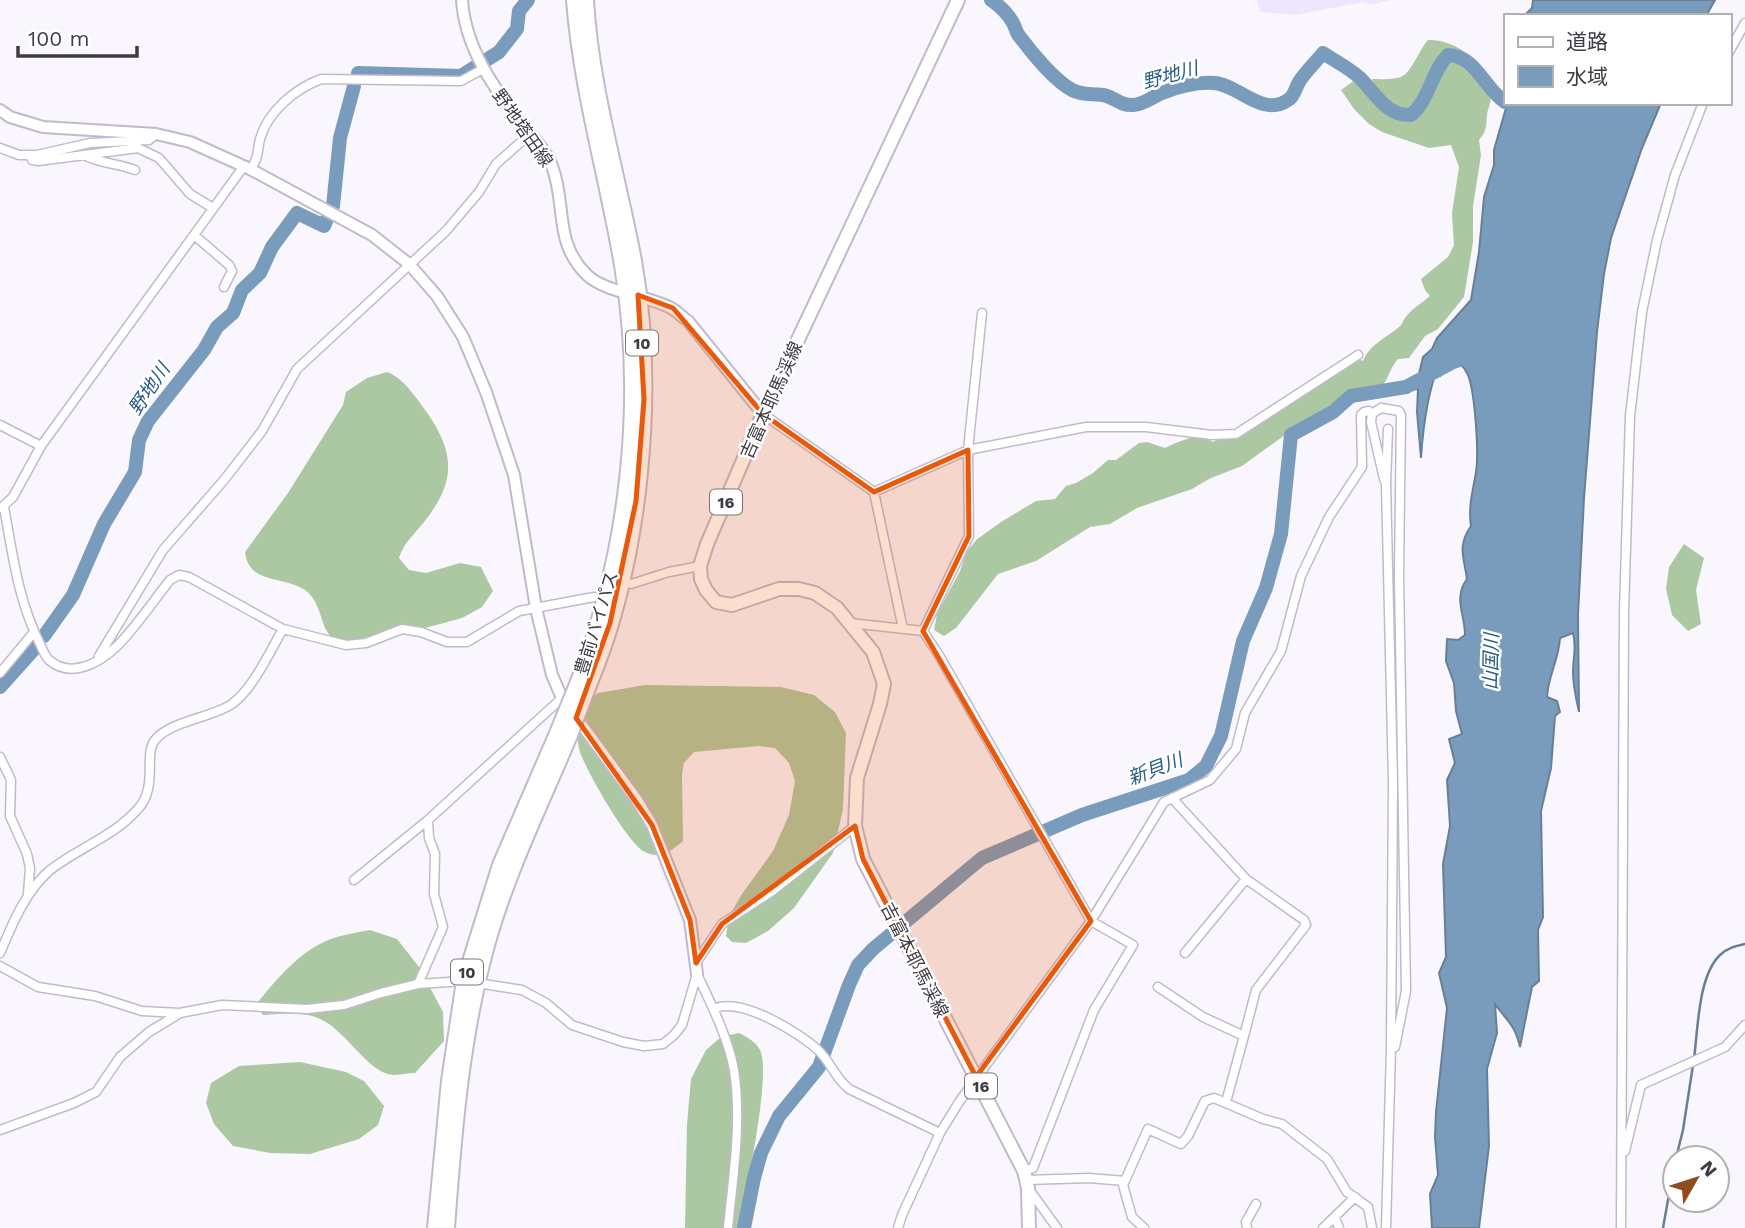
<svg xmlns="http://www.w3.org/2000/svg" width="1745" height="1228" font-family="'Work Sans','Noto Sans JP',sans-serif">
<rect width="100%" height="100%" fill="#f9f6fd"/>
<path fill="#f0e5ff" d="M1257,0H1390L1370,5L1363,2L1296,15L1260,12Z"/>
<path fill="#abc8a2" d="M1428,40C1456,39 1489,64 1491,93C1492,100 1488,108 1487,115C1486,126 1487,131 1479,140L1481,155L1473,206V242L1464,297L1438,329L1425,336L1409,358L1398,359C1384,375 1386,403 1357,390L1347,394L1333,407L1285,435L1242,466L1211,478L1192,489L1137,508L1110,524L1090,527L1036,561L998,574L956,628L944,636L934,630L937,614L960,571L966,553L976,540L1001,522L1036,501L1055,499L1066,486L1076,483L1093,473L1108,460H1116L1139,443L1147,442L1165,448C1177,442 1192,436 1206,435L1212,442L1236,432L1248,431L1305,388L1314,389L1328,375L1340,372L1358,359L1363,361C1370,344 1386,338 1399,327C1404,322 1401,324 1405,318C1411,309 1422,303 1430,296L1425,290L1421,279L1448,257L1454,245L1452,213L1459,167L1451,145L1429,148L1382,132L1369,124L1354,109L1341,90L1355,80L1374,86L1372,79C1380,79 1393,80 1401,77C1412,72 1419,50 1428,40Z
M387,372C404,378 417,399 428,414C456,455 455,483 424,522C414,535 404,542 399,558L409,570L426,573L460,563L481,567L493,591L482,607L462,618L366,644L338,646C334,640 328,634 325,628C320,615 317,598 305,590C283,575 249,585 245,552L288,493L343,405L346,392L367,378Z
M1684,544L1704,558L1696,590L1701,624L1688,631L1672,615L1666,589L1669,567Z
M645,685L781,687L814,695L835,712L846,733L843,809L833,853L794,908L768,931L746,943L732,942L726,936L729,916L742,894L773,851L789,815L795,781L789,763L775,748L759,746L694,752L684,763L682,774L683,841C673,850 660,860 645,852C628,844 587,772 580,752C576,740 578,722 577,709L598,693Z
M370,930L397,939L419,967L443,1012L444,1041L415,1073C408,1073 400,1075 393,1075C366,1072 346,1029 318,1018C301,1011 282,1014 263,1015L256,1005C276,979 304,946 337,937C347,934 359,932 370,930Z
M739,1033C747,1037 756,1042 760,1050C772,1073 745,1197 739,1228H685L687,1124L691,1079L706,1050L721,1037Z
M300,1062L346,1072L364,1081L384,1106L378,1125L359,1139L310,1154L270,1153L233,1146L214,1124L206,1103L211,1083L239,1066Z"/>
<path fill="#7a9cbc" stroke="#687f98" stroke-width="2" d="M1533,0H1715L1706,16H1524L1532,8Z
M1505,89V103H1661L1642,148L1611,238L1604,274L1597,332L1584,498L1578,615L1579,712C1576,698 1573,686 1573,672C1573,658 1577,647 1573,633L1560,638C1559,659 1548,676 1547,697L1557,701L1560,712L1555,716L1551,768L1541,811L1543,917L1538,930L1539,981L1532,987L1520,1047C1515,1024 1506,1020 1495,1004L1497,1033L1487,1069L1489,1146L1479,1228H1432L1430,1194L1438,1175L1435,1137L1436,1112L1447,1008L1439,973L1446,957L1443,864L1450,826L1447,780L1455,763L1449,739L1462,734L1456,711L1454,683L1446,661L1447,639L1458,640L1465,635C1465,614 1453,598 1467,579C1464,557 1457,546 1471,526C1468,506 1473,491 1476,472C1479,453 1475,388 1467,373C1463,365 1458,362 1451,358L1441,375L1439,364C1427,394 1423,427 1421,458L1417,412L1418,389L1398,391V386L1418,378L1423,357L1432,349L1437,338L1471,300L1479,252L1484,197L1494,165V150L1506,108L1498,100Z"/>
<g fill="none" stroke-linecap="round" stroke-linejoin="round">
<path stroke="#687f98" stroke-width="2.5" d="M1694,1059C1698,1029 1698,976 1720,955C1727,948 1736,946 1745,944
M1676,1158L1683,1130L1693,1065
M1663,1228L1675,1161"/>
<path stroke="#7a9cbc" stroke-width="14" d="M991,0C1000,6 1008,14 1013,23C1016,28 1016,33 1020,37C1032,53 1055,81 1072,90C1083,96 1092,93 1103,95C1115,97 1120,106 1133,105C1145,104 1152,97 1162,93C1177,87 1197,82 1214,83C1238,84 1262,118 1288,100C1295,96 1295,88 1299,82C1305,72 1315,63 1323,53C1335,61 1349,68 1360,78C1376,94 1386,116 1411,115C1430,99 1431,72 1448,55C1476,56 1484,88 1505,102
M358,73L461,76L499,52L517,29L519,11L528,0
M333,206L340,138L354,86
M44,636L73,595L104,524L135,472L139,440L148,421L204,350L217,327L233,313L242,290L260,273L272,247L297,213L324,226L327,219
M0,687L35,648
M744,1228L754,1178L761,1153L779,1116L819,1067L849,985L858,965L873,949L982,858L1082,815L1189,780L1206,766L1221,736L1243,641L1266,588L1281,534L1291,435L1333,412L1351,396L1406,387L1453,362L1474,355"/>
<defs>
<path id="street" d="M1729,52L1745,23
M0,148L19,155H37L90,143L149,140L156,134
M30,155L32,160L38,161L138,148L159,158L190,194L213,208
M84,155C100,164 118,163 135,170
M250,169C259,159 257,151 260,139C268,111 295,89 321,79L461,81L483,69
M194,235L229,265L232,271L224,287
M763,414L874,492L903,629
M1372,414L1371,422L1384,479
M0,425L41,446
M1388,429L1386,484L1393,781L1391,1045
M874,492L968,450L1086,427H1146L1212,435L1236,434L1358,355
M4,507C13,556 18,601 41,646C43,651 46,657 49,660C71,679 99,663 116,647C134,630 154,600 170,580L179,575L189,577L283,629L346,645L366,643L402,629L421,632L447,642H467L519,611L594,597
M1,508L13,497L41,446L244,166
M631,584L669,572L700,566
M850,623L923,631L940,657L1091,921L1133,945L1094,1010L1033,1168L1024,1171
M923,631L969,536L968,450L982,313
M99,656L163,550L224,480L262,431L297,369L446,231L479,192L496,164L530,134
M0,673L34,632
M0,757L11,780L10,816L27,854L30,868L28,894
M1172,798L1246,879L1304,920L1306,925L1256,990L1244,1036
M354,880L428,820L562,698
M0,953C12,925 25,892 49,871C76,849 113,837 137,810C159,787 143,755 155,740C170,721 211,718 232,704C253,689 270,651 283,629
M1185,953L1246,879
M696,963L722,924L771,892L855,826
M0,966L38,987L95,996L142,1011L180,1013L222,1005L307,1009L344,1005L381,993L418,984L464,981L522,990L546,1003L572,1025L623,1042L644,1046L663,1044L674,1035L682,1025L697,974
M697,974C711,1004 728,1037 734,1070C742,1122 733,1176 728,1228
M418,984L443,927L434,894L435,854L429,838L428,820
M1158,987L1203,1017L1244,1036L1226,1102
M714,1009C740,996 798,1032 818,1050C831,1062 834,1077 849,1089L940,1133
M0,1130L74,1103L96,1092L120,1057L149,1032L180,1013
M1625,1151L1641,1085L1725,1047L1745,1025
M1027,1180L1089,1178L1125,1181
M1028,1188L1057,1228
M1335,1218L1339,1228
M898,1228L902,1215L940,1133L959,1102L1091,921L1164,802L1210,780L1236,749L1245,713L1281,651L1301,576L1329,517L1362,467L1361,415L1364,412L1369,411L1372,414L1381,408L1399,411L1401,415L1399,576L1406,991L1395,1047L1391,1048L1386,1228
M1144,1228L1132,1217L1123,1185L1148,1129L1181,1144L1188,1136L1205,1101L1214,1098L1263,1119L1282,1124L1327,1159L1347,1192L1368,1207L1372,1228
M1247,1228L1246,1222L1256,1204
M1323,1228L1355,1197
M1621,1228L1624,612L1630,416L1642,312L1657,240L1675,175L1703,103"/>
<path id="secondary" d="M462,0C465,47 493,87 521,123C532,136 546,150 552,166C567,205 553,242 587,275C606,293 647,295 671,308C677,311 682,317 688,321L763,414
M0,110L10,117L43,127L156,134L190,142L250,169L372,235L409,264L437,296L463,337L486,392L514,475L536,608L552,675L562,698L637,800L652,825L690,920L697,974"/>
<path id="primary" d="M958,0L763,414L707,544L700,566L701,579L706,590L716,602L732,605L779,589H799L815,593L837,608L873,652L884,684L880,704L857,778L855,826L863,859L1024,1171L1028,1188L1029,1228"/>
<path id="highway" d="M574,0C581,90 607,177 622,265C645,404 628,551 578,682
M586,0C591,88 618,175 634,261C657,391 641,563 589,685
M435,1228L449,1081L464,981L500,865L558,731
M447,1228C454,1131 462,1032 489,938C509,869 542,802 570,735"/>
</defs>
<use href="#street" stroke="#c2bacc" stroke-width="11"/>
<use href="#secondary" stroke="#c2bacc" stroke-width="14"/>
<use href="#primary" stroke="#c2bacc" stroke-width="16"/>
<use href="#highway" stroke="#c2bacc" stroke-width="18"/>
<use href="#street" stroke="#fff" stroke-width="8"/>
<use href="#secondary" stroke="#fff" stroke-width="10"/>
<use href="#primary" stroke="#fff" stroke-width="12"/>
<use href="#highway" stroke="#fff" stroke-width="14"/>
<defs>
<path id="highway-bridge" d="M558,731L578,682
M570,735L589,685"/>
</defs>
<use href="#highway-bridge" stroke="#c2bacc" stroke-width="18" stroke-linecap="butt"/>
<use href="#highway-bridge" stroke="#fff" stroke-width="14"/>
</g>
<path fill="#e8590c" fill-opacity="0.2" stroke="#e8590c" stroke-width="5" stroke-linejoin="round" d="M638,295L673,308L763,414L874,492L968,450L969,536L923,631L1091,921L976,1077L863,859L855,826L722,924L696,963L690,920L652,825L576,718L610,623L636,501L644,399Z"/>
<g text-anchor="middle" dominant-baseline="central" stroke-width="5" stroke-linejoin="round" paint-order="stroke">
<g fill="#fff" stroke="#79767b" stroke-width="2">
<rect x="626" y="330.5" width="32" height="25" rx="5"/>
<rect x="710" y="489.5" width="32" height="25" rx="5"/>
<rect x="451" y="959.5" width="32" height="25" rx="5"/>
<rect x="965" y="1073.5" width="32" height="25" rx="5"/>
</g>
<g font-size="16" font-weight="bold" fill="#3f3b43">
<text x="642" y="343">10</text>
<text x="726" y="502">16</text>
<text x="467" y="972">10</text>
<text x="981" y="1086">16</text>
</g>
<g font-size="18" fill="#3f3b43" stroke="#fff">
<text transform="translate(523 128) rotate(55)">野地塔田線</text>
<text transform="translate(771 400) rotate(-66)">吉富本耶馬渓線</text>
<text transform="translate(596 623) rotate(-73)">豊前バイパス</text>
<text transform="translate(915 960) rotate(63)">吉富本耶馬渓線</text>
</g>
<g font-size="19" font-style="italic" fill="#275b87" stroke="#fff">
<text transform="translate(1170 75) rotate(-15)">野地川</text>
<text transform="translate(149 389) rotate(-56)">野地川</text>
<text transform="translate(1491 662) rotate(-89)">山国川</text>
<text transform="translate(1155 769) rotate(-21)">新貝川</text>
</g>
</g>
<rect x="1504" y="14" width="228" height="91" fill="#ffffff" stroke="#b2b1b4" stroke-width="2"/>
<rect x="1518" y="37" width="35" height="10" fill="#ffffff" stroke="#b2b1b4" stroke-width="2"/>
<text x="1566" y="49" font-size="21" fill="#3f3b43">道路</text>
<rect x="1518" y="66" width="35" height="21" fill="#7a9cbc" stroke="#b2b1b4" stroke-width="2"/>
<text x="1566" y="84" font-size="21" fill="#3f3b43">水域</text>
<g transform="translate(1696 1179) rotate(51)"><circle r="33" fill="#ffffff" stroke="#b2b1b4" stroke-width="2"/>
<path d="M0-5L12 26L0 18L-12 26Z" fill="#8f4c1c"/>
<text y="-10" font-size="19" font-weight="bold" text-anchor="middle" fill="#3f3b43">N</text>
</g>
<path d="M18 46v10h119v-10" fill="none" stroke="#3f3b43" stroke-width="3.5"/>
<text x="28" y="46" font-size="21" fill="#3f3b43" stroke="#ffffff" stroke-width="5" paint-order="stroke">100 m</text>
</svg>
